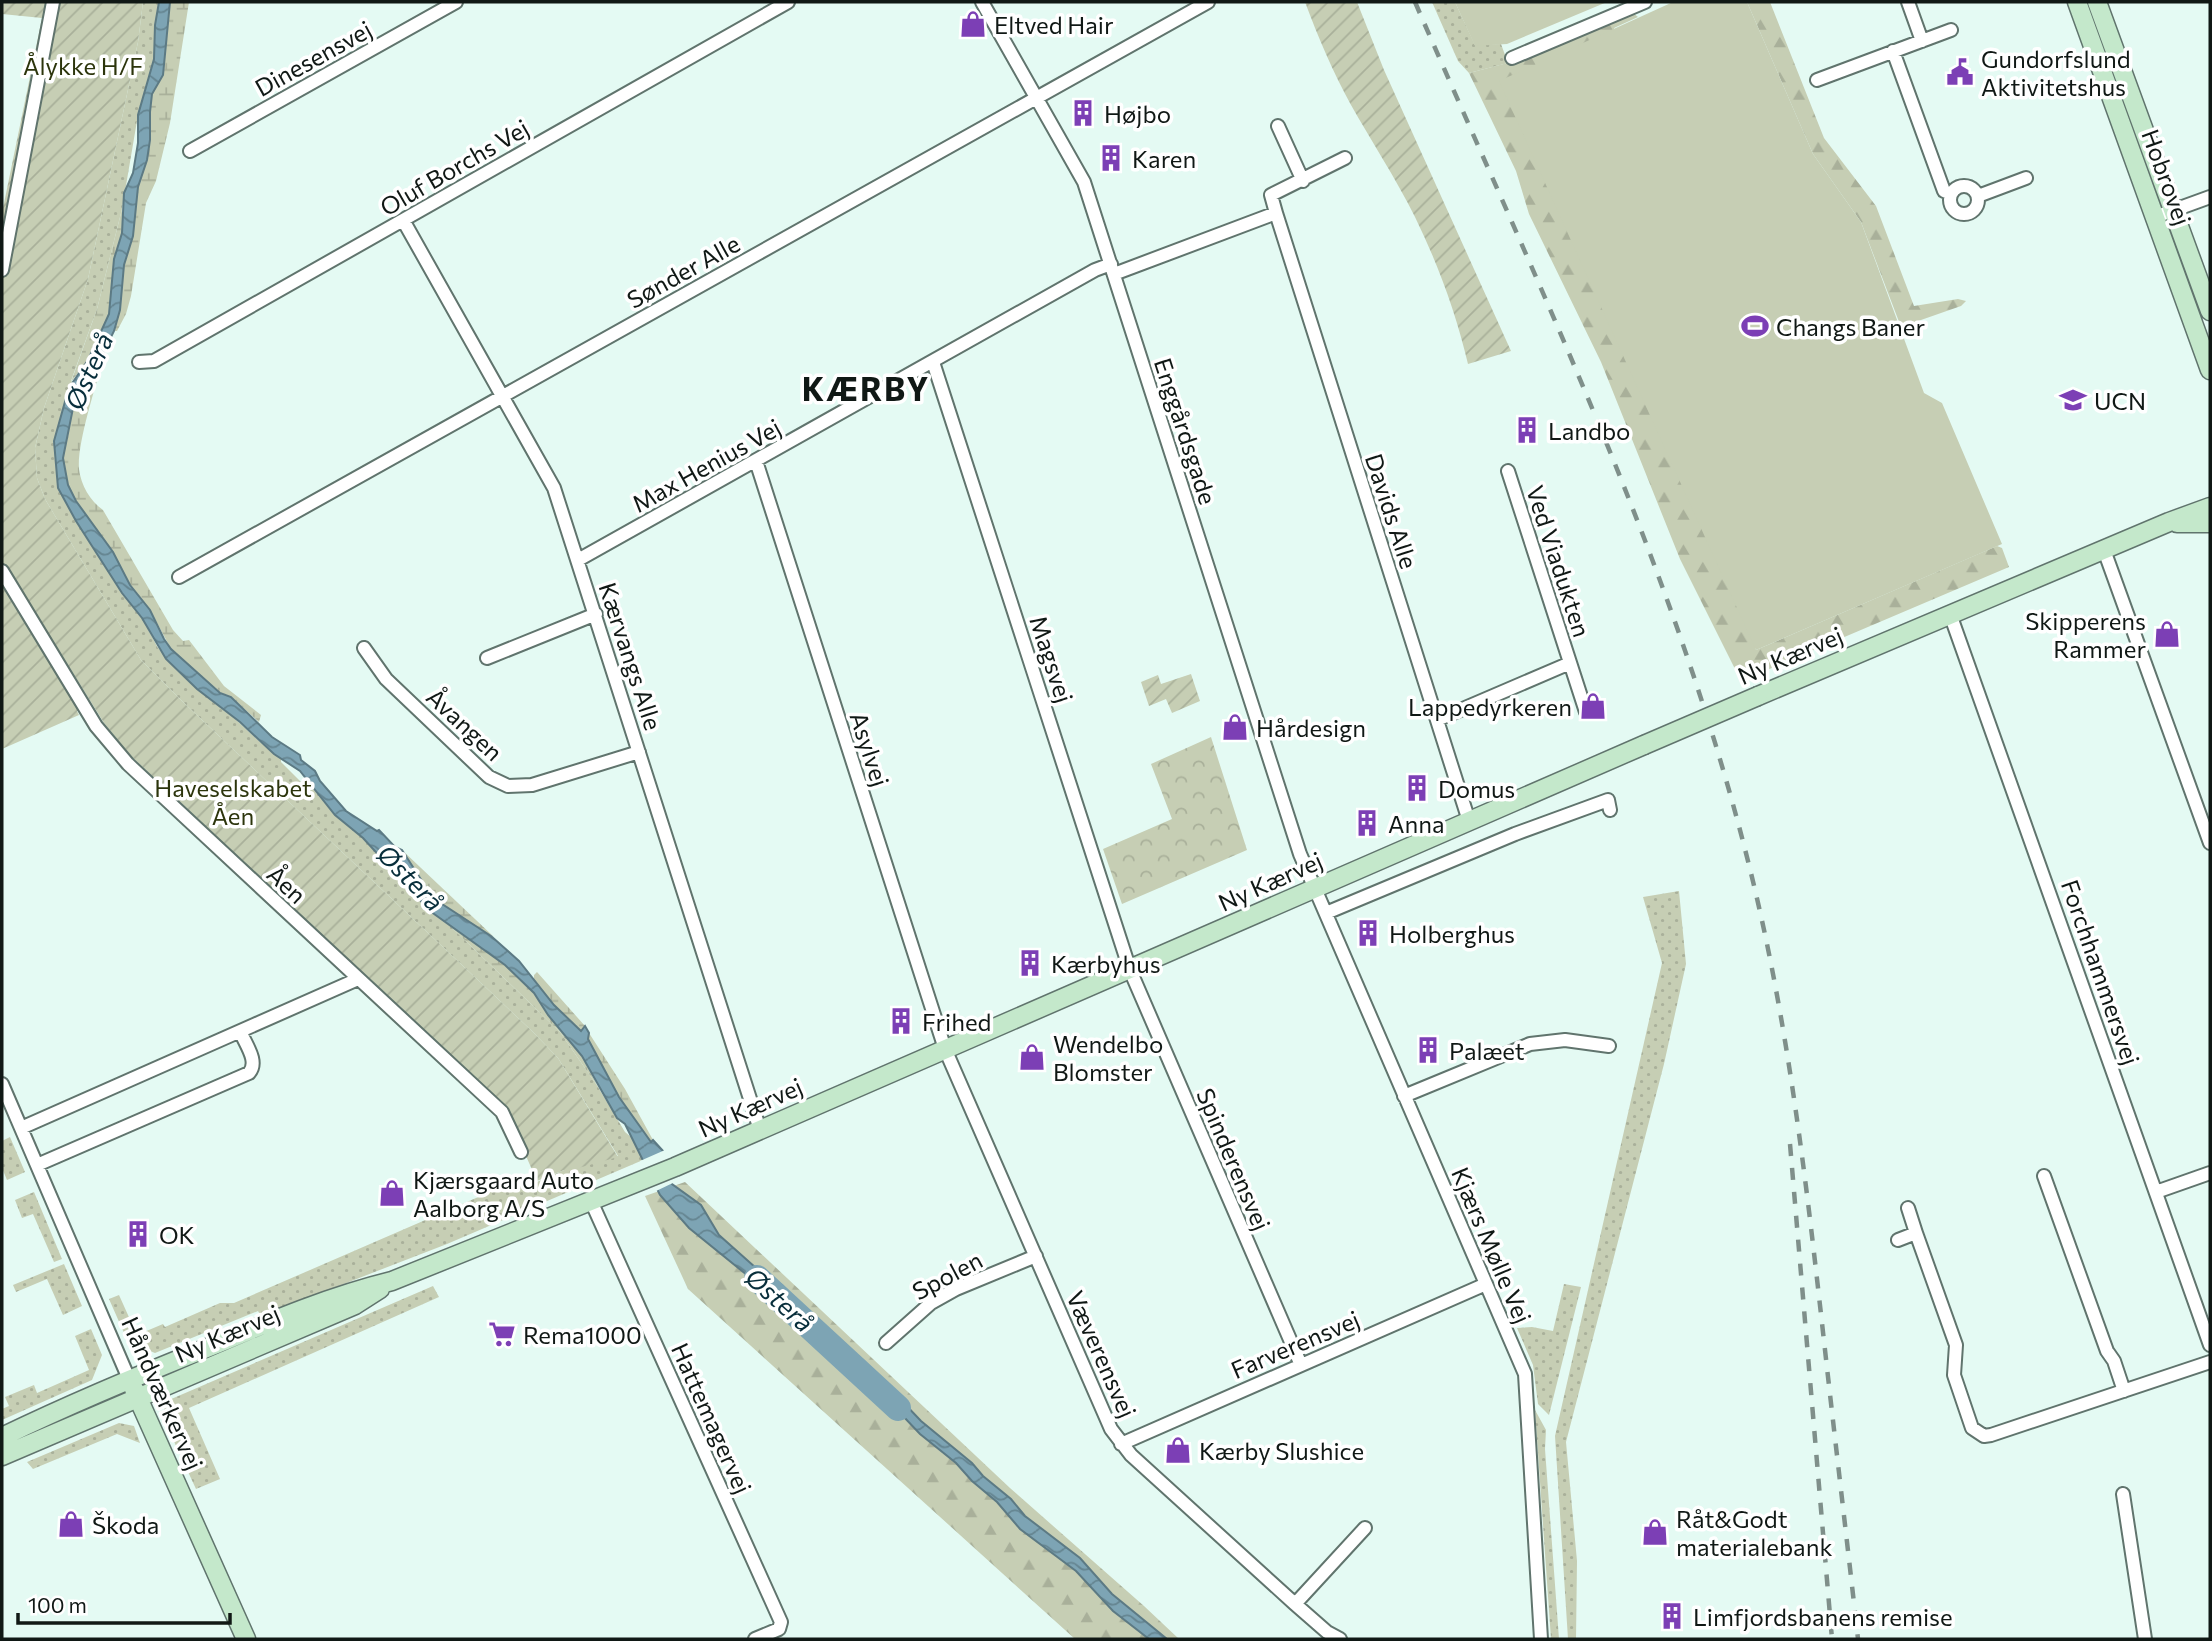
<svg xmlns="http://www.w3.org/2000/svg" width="2212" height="1641" font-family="Commissioner,sans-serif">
<defs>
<pattern id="grass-dots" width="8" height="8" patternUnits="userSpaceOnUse" patternTransform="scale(1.75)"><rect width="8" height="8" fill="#c6ceb4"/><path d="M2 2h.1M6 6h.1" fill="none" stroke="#a9b09a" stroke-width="1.8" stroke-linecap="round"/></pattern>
<pattern id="forest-firs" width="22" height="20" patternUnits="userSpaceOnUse" patternTransform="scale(1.75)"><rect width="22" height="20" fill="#c6ceb4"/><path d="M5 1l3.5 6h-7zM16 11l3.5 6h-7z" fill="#a9b09a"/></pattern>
<pattern id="wetland-marsh" width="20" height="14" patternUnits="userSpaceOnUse" patternTransform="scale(1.75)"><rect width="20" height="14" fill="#c6ceb4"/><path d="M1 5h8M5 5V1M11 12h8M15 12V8" fill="none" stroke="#a9b09a"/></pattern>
<pattern id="park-crowns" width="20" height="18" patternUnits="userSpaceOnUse" patternTransform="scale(1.75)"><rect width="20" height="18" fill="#c6ceb4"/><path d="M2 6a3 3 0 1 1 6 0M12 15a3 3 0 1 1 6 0" fill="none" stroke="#a9b09a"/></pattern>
<pattern id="garden-furrows" width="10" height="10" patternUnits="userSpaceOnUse" patternTransform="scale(1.75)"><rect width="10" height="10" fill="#c6ceb4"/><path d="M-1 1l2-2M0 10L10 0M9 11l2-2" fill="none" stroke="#a9b09a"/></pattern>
<pattern id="water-waves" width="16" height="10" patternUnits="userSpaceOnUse" patternTransform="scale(1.75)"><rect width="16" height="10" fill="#7da4b4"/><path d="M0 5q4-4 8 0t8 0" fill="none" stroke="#658591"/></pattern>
</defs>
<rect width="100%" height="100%" fill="#e4faf3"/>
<path fill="url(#grass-dots)" d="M143,2H159L155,25L154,59L138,115L122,209L97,309L71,381L73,382L66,398L54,441L109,573L142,618L158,648L260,742L281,758V762L302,783L306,777L335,815L363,838L430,911L447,923L560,1032L598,1087L625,1132L631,1137L643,1160L447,1244L261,1316L258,1311L155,1353L128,1342L109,1299L119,1295L137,1335L163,1324L165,1327L220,1303H234L506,1185L526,1177L530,1185L564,1170L618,1156L558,1058L533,1032L183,702L141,660L45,499L37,478L35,448L44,408L88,279L138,42Z
M1432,2H1455L1475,45L1501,44L1508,63L1469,73L1458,61Z
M1679,891L1686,964L1664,1064L1566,1442L1577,1561L1576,1639H1568L1555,1436L1662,963L1643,897Z
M10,1137L25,1172L7,1180L2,1168V1141Z
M34,1192L62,1259L54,1262L33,1214L22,1218L15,1200Z
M64,1264L82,1306L63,1315L47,1279L16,1292L13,1285Z
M1564,1284L1581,1287L1549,1415L1538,1404L1533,1365L1517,1328L1532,1327L1553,1331Z
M433,1286L439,1297L189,1408L220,1479L196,1489L164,1420V1409L169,1400Z
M91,1329L102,1355L92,1380L2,1420V1409L9,1406L5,1397L34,1385L37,1393L89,1370L75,1336Z
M1535,1410L1546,1430L1545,1449L1559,1639H1551Z
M119,1423L134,1426L140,1443L117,1434L33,1469L27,1462Z"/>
<path fill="url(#forest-firs)" d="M1747,2H1770L1824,138L1876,206L1914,306L1958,299L1966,301L1961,306L1901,327L1861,222L1813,154Z
M1633,13L1638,17L1614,28L1756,650L1997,546L2002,548L2009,567L1741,681L1680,559L1601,362L1529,214L1516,171L1469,73L1515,61Z
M685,1182L1010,1488L1144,1606L1179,1639H1075L688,1289L645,1196Z"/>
<path fill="url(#wetland-marsh)" d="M170,2H189L170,123L156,181L146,203L131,296L126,314L117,331H114L120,310L124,265L133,236L138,187L147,160L150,140V112L152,94L163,75Z
M122,209V233L114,259L109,314L88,360L71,382L97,309Z
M99,361L102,362C95,390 77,443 79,469C81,485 90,501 103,510L173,630L183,641L189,640L224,686L261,715L259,722L231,697L221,693L195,672L171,649L150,610L130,585L112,552L86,518L68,485L63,457L74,403Z
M402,850L494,937L450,911L433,898Z
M447,923L505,965L534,993L548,1015L582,1056L598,1087L560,1032Z
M537,972L585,1026L581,1031L554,1005L534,980V975Z
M589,1033L625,1089L653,1140L651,1142L619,1097L587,1039Z"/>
<path fill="url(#park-crowns)" d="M1211,737L1247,850L1122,904L1103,849L1172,819L1151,764Z"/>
<path fill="url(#garden-furrows)" d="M2,2H143L138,42L88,279L44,408L35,448L37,478L45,499L141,660L183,702L533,1032L558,1058L618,1157L571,1170H564L537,1181L515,1131L271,888L131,756L104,723L45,628L35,635L80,709L77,711L79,715L2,749V213L42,18L2,14Z
M1305,2H1357L1384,70L1511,351L1468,364C1456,313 1438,264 1415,217C1396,179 1372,142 1351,105C1333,72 1318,37 1305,2Z
M1191,674L1200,701L1172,713L1166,699L1149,706L1141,682L1158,675L1161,684Z"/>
<path fill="#c6ceb4" d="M1455,2H1607L1507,44L1475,46Z
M1673,2H1747L1813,154L1861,222L1924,393L1942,403L2002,544L1756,650L1499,81Z"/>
<path fill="url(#water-waves)" stroke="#5c7a84" stroke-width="2" d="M159,2H170L163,75L152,94L150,112V140L147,160L138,187L133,236L124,265L120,310L114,331L97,366L74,403L63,458L68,485L76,501L113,552L130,585L150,610L164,639L171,649L220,693L231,697L272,737L300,755L301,760L315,771L320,781L346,811L377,831L379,830L395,847L402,850L433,898L491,936L519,961L554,1005L581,1031L585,1026L589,1033L588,1039L619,1097L651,1142L653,1140L663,1151V1161L672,1184L701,1205L719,1235L756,1268L782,1285L820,1326L863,1360L921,1421L972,1463L983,1476L1011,1499L1025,1516L1080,1558L1112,1594L1167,1639H1149L1113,1611L1076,1571L1020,1529L997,1502L972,1481L956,1463L920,1434L867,1378L841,1354L817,1337L784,1302L779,1301L689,1228L660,1195L625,1124L617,1118L582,1056L548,1015L534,993L505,965L430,911L363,838L335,815L300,771L274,754L240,722L197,689L166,659L142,618L122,593L76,521L58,488L54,441L66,398L73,382L88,360L109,314L114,259L122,233L124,193L133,173L138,143V115L154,59L155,25Z"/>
<path fill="#e4faf3" d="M665,1150L666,1161L675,1182L654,1192L640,1161Z"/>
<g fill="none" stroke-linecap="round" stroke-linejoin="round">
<path stroke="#7da4b4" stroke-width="26" d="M757,1278L898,1408"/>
<defs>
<path id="street" d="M982,2L1084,182L1300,854L1525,1374L1541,1639
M1908,2L1922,41
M1893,51L1944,191L1951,194
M1512,58L1645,2
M1817,80L1951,30
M1278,126L1303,181
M190,151L456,2
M1950 200a14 14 0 1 1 28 0a14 14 0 1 1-28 0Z
M1978,196L2026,178
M1276,213L1271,195L1345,158
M2155,217L2210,197
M403,220L554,488L760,1130
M2,270L53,2
M1114,274L1276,213L1469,821
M139,362L154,361L788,2
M933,362L1130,970L1301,1365
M756,461L945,1049L1111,1429L1131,1455L1295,1604L1327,1632L1340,1639
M1508,471L1586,712
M2104,550L2210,843
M578,560L1095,270L1111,264
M2,571L96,726L128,764L502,1112L521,1152
M179,577L1208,2
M1950,614L2210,1345
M364,648L386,679L489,777L508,786L532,785L639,752
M487,658L596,614
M1437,720L1570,663
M1326,913L1515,834L1608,800L1610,810
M2,1084L129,1379
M1404,1096L1530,1044L1565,1040L1609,1046
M21,1128L358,979
M37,1165L249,1073C259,1062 246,1045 241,1033
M2044,1176L2107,1351L2114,1361L2124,1391
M2156,1192L2210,1173
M591,1201L781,1622L779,1629L755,1639
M1916,1233L1956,1345L1954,1375L1972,1428L1984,1436L1991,1435L2210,1362
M1898,1240L1916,1233L1908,1208
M886,1343L931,1303L956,1289L1036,1256
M1121,1444L1486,1284
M2123,1494L2145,1639
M1295,1604L1365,1528"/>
<path id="secondary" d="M2077,2L2210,370
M2097,2L2210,311
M2177,523H2210
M1758,696L2169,522L2210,507
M134,1389L246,1639
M2,1437C72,1403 144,1373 217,1344C274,1320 331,1296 392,1281L675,1167L1644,745
M2,1456L355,1305L380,1289"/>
</defs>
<use href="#street" stroke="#60746d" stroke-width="16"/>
<use href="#secondary" stroke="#60746d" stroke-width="21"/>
<use href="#street" stroke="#fff" stroke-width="12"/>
<use href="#secondary" stroke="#c4e8cb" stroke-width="18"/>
<path stroke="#7f8f8a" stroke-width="4.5" stroke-dasharray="12 12" stroke-linecap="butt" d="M1415,2C1544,300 1690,597 1761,916C1792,1056 1808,1198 1824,1341C1835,1440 1847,1540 1858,1639
M1790,1144L1832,1639"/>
<defs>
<path id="secondary-bridge" d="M1644,745L1758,696"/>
</defs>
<use href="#secondary-bridge" stroke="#60746d" stroke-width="21" stroke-linecap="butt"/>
<use href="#secondary-bridge" stroke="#c4e8cb" stroke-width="18"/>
</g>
<defs>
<symbol id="shop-bare" viewBox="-9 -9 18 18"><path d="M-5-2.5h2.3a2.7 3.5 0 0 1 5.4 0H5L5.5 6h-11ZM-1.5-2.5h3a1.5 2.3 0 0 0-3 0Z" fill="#7c3fb5" stroke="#fff" stroke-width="2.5" paint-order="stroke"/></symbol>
<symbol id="civic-bare" viewBox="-9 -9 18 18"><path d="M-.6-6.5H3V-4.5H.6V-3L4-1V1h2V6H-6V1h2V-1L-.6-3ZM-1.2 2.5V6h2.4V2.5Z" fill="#7c3fb5" stroke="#fff" stroke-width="2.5" paint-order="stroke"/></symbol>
<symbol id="building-bare" viewBox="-9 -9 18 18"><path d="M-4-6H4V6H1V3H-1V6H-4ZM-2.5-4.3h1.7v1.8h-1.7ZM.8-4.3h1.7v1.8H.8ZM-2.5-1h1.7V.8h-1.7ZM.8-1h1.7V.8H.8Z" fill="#7c3fb5" stroke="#fff" stroke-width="2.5" paint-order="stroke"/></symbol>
<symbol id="stadium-bare" viewBox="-9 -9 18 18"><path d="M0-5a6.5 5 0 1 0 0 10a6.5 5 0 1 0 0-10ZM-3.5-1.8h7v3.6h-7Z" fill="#7c3fb5" stroke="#fff" stroke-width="2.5" paint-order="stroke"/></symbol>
<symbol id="university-bare" viewBox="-9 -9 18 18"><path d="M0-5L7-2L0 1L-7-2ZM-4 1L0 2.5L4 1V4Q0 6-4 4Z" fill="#7c3fb5" stroke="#fff" stroke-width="2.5" paint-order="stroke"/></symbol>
<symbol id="supermarket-bare" viewBox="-9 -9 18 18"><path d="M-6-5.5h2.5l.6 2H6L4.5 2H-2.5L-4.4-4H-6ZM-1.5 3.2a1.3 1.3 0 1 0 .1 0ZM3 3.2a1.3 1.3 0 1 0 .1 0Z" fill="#7c3fb5" stroke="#fff" stroke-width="2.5" paint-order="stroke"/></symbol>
</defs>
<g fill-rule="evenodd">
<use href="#shop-bare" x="954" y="5" width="38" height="38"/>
<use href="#civic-bare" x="1941" y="53" width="38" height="38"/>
<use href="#building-bare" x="1064" y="94" width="38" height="38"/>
<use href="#building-bare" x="1092" y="139" width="38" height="38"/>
<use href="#stadium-bare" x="1736" y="307" width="38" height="38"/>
<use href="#university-bare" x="2054" y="381" width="38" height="38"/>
<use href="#building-bare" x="1508" y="411" width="38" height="38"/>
<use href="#shop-bare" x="2148" y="615" width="38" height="38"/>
<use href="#shop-bare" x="1574" y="687" width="38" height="38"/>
<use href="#shop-bare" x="1216" y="708" width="38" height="38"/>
<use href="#building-bare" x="1398" y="769" width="38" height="38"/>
<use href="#building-bare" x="1348" y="804" width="38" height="38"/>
<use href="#building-bare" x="1349" y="914" width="38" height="38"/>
<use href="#building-bare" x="1011" y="944" width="38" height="38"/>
<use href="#building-bare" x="882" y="1002" width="38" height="38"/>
<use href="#building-bare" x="1409" y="1031" width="38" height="38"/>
<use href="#shop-bare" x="1013" y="1038" width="38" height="38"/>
<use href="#shop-bare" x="373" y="1174" width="38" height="38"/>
<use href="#building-bare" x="119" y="1215" width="38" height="38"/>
<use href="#supermarket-bare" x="483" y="1315" width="38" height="38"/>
<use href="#shop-bare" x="1159" y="1431" width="38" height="38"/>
<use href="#shop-bare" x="52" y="1505" width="38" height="38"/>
<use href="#shop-bare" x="1636" y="1513" width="38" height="38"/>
<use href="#building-bare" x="1653" y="1597" width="38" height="38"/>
</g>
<g text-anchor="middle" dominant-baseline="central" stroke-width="7" stroke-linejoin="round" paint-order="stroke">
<g font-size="24" fill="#101815" stroke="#fff" text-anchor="start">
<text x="994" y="24">Eltved Hair</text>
<text x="1981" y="58">Gundorfslund<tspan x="1981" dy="28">Aktivitetshus</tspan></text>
<text x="1104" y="113">Højbo</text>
<text x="1132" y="158">Karen</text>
<text x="1776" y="326">Changs Baner</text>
<text x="2094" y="400">UCN</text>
<text x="1548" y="430">Landbo</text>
<text x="2146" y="620" text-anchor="end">Skipperens<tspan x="2146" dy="28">Rammer</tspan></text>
<text x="1572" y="706" text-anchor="end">Lappedyrkeren</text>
<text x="1256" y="727">Hårdesign</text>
<text x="1438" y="788">Domus</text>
<text x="1388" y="823">Anna</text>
<text x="1389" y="933">Holberghus</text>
<text x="1051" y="963">Kærbyhus</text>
<text x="922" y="1021">Frihed</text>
<text x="1053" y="1043">Wendelbo<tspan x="1053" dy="28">Blomster</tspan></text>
<text x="1449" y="1050">Palæet</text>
<text x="413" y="1179">Kjærsgaard Auto<tspan x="413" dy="28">Aalborg A/S</tspan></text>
<text x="159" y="1234">OK</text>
<text x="523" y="1334">Rema1000</text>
<text x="1199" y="1450">Kærby Slushice</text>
<text x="1676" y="1518">Råt&amp;Godt<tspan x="1676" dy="28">materialebank</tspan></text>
<text x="92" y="1524">Škoda</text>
<text x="1693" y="1616">Limfjordsbanens remise</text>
</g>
<g font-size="24" fill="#101815" stroke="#fff">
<text transform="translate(313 58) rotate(-29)">Dinesensvej</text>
<text transform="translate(454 167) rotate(-30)">Oluf Borchs Vej</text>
<text transform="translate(2167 177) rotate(70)">Hobrovej</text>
<text transform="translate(683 271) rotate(-29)">Sønder Alle</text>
<text transform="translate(1186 431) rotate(72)">Enggårdsgade</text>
<text transform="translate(706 465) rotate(-29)">Max Henius Vej</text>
<text transform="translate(1392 511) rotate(72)">Davids Alle</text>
<text transform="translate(1559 561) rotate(72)">Ved Viadukten</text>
<text transform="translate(1790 655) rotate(-23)">Ny Kærvej</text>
<text transform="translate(631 656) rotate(72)">Kærvangs Alle</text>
<text transform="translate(1052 659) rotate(72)">Magsvej</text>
<text transform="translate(465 724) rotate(43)">Åvangen</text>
<text transform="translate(870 749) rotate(72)">Asylvej</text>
<text transform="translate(1270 881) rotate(-24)">Ny Kærvej</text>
<text transform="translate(287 884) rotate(43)">Åen</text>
<text transform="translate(2101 972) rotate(71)">Forchhammersvej</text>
<text transform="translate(750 1107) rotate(-24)">Ny Kærvej</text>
<text transform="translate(1234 1159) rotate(67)">Spinderensvej</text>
<text transform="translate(1492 1245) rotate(67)">Kjærs Mølle Vej</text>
<text transform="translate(947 1275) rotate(-28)">Spolen</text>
<text transform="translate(227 1333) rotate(-23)">Ny Kærvej</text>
<text transform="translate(1295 1344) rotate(-23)">Farverensvej</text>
<text transform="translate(1102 1354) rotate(66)">Væverensvej</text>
<text transform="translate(163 1393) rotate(66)">Håndværkervej</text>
<text transform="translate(712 1418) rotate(66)">Hattemagervej</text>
</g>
<g font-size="24" fill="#2c350c" stroke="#fff">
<text x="83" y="65">Ålykke H/F</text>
<text x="233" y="787">Haveselskabet<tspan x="233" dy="28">Åen</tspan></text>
</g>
<g font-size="26" font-style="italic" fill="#082e3b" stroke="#fff">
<text transform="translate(88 371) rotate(-66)">Østerå</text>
<text transform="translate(411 877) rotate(45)">Østerå</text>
<text transform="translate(780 1299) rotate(42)">Østerå</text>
</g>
<g font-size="32" font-weight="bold" letter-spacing="2" fill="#101815" stroke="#fff">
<text x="866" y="388">KÆRBY</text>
</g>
</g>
<rect width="2212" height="1641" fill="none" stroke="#101815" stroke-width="7"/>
<path d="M18 1613v10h212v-10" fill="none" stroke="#101815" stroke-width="3.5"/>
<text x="28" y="1613" font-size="21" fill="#101815" stroke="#ffffff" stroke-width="5" paint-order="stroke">100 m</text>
</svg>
